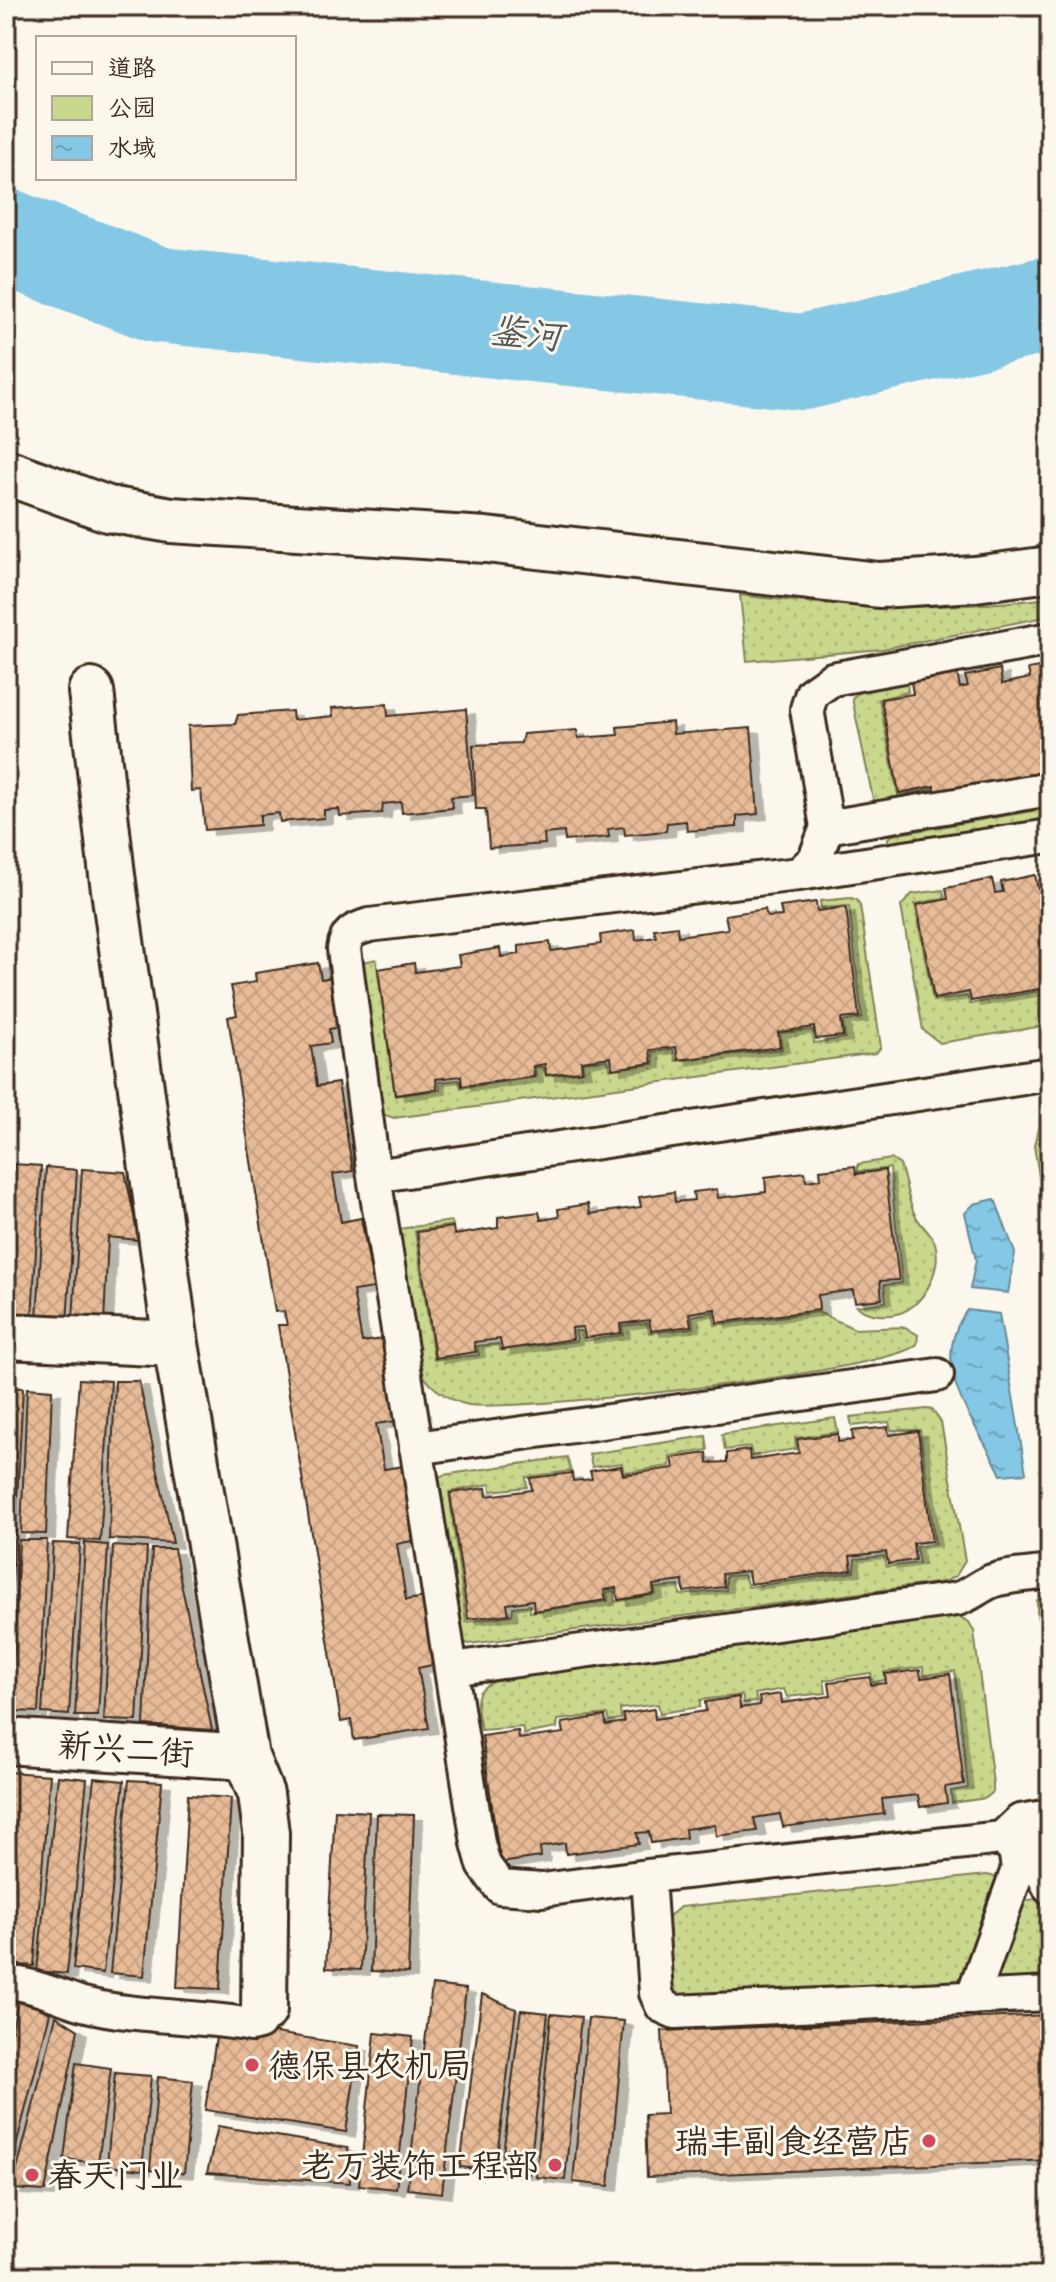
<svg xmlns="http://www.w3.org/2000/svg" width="1056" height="2282" font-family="Itim,'LXGW WenKai TC',sans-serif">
<defs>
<pattern id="green-dots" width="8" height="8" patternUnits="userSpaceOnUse" patternTransform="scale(2)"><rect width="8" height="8" fill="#c9d88d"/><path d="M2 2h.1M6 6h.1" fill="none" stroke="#aeba79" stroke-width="1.8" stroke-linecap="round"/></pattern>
<pattern id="water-ripples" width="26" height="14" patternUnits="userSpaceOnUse" patternTransform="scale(2)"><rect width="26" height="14" fill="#84c8e5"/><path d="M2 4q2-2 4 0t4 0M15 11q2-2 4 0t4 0" fill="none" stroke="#6da3b9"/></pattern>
<pattern id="building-cross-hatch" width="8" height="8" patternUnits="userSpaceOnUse" patternTransform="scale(2)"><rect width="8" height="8" fill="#e7bb97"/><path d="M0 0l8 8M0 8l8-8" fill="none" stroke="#c7a182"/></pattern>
<filter id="shadow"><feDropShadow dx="9" dy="5" stdDeviation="0" flood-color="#0004"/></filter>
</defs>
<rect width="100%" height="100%" fill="#fbf7ec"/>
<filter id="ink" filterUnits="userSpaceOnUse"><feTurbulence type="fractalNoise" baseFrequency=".0125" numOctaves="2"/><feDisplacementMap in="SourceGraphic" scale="16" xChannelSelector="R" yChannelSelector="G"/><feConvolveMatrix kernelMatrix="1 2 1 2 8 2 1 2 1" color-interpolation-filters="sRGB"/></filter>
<g filter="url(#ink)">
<path fill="url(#green-dots)" stroke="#828156" stroke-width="2" d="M740,595C845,609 945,611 1050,598V616L882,649L747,661Z
M907,683L908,692L879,699L898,795L932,789L934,795L877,803L873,799L852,698L861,691Z
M1050,808V829L888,850V838L893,835Z
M943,890L945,898L915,904L933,1001L967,996L970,1004L1050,989V1025L940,1043L923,1030L901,906L912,894Z
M851,898L857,900L860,905L881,1047L876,1053L394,1118L382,1114L377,1106L360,963L376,959L395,1096L440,1090L439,1082L459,1080L461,1088L536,1077L535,1067H543L546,1076L584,1071L582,1062L608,1060L610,1069L654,1064L653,1052L673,1049L676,1061L782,1049L780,1033L813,1030L814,1043L845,1038L843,1022L862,1018L849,906L821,908L820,901Z
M1050,1122V1241L1034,1146L1038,1128Z
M891,1159L900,1165C906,1181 907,1198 914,1213C919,1224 931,1233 935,1243C943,1269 923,1308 897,1314C884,1317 866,1315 856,1306L886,1302L884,1285L902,1283L890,1168L858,1172V1164Z
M451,1221L453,1225L415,1231L434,1360L479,1355L477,1346L498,1344L500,1350L577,1341L575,1331H581L584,1341L623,1335L622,1326L647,1323L649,1333L693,1328L692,1316L713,1312L715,1325L818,1312L855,1329L905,1327L918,1335L917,1344C892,1372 520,1411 469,1405C458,1403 445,1396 436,1389C402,1364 402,1281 396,1240L400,1229Z
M927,1409L933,1410L941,1422L965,1561L956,1576L944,1582L469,1644L461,1641L436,1479L443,1475L567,1457L571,1471L526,1477L527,1487L491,1491L490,1484L449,1492L466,1622L512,1615L513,1607L530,1605V1612L608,1601L607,1592L614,1591L615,1602L656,1594L654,1588L679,1586L680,1595L726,1590V1576L744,1575L748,1587L854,1572L855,1559L884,1556L886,1567L919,1563L916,1547L935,1544L920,1430H891L889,1422L852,1426L850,1417Z
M835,1418L838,1432L795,1438L796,1449L752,1456L750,1447L725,1450L722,1434Z
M706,1436L708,1450L670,1456V1466L624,1473L622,1463L592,1467L589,1454Z
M1050,1591V1696L1037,1612V1600Z
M958,1616L969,1622L974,1631L993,1784V1792L986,1798L952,1803L951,1791L968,1788L955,1671L924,1675L923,1667L884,1672L886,1680L873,1682L871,1673L824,1680L826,1693L787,1697L784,1689L755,1694L757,1702L744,1703L742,1695L700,1700V1707L660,1713L658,1704L620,1709L621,1719L609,1721L607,1714L558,1720L557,1728L524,1734L522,1727L481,1730C475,1697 471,1687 508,1677Z
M987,1875L996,1877L999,1885L962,1983L685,2001L675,1996L671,1988L667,1918L680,1907Z
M1035,1899C1056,1915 1050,1954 1050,1980L993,1982L1018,1902Z"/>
<path fill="url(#water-ripples)" stroke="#678995" stroke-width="2" d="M995,1199L1015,1253L1008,1293L970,1289L976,1260L965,1213L974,1204Z
M967,1310L999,1314L1026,1473L1001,1475C977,1421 925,1369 967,1310Z"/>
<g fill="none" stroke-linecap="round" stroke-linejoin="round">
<path stroke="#84c8e5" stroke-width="96" d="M6,237L159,295L803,362L1050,304"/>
</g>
<path fill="url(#building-cross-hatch)" stroke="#3b2a1e" stroke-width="2" filter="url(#shadow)" d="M1050,665V775L936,795L934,786L899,793L881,699L913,694L911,682L957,673L960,688L968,686L965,676L1000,669L1002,684L1030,678L1028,669Z
M387,704L388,716L466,709L473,795L451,797L452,808L402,813L401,802L383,804L382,813L340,816L339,809L324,810V818L280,822L279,813L260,815V825L205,830L201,790L191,791L188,726L235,724L238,715L292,711L293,720L333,716L332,708Z
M672,722L673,734L751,728L758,814L737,816V827L687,831L686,821L667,823L666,831L625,835L624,827L608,829L609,837L565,841L564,832L544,834L545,844L489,848L486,809H476L473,745L521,743L523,734L577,730L578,738L618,735L617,727Z
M1035,875L1038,889L1050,887V987L971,1001L969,992L934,999L917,905L948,899L946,888L992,879L995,893L1003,892L1001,882Z
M816,902L817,911L846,907L859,1017L841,1019L843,1036L816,1039L814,1027L778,1032L780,1047L678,1060L676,1047L650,1050L652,1063L612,1069L611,1057L581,1061L582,1071L546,1075L545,1064L533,1066L534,1077L462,1086L461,1076L436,1079L437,1089L395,1095L378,969L414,963L415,972L460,966L458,955L500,948L501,957L519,954V946L550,942L551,951L601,944L600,935L635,930L636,940L656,937L654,929L677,926L678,936L728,929L725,915L765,909L767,917L782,916L780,907Z
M318,963L321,979L338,976L346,1026L329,1029L331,1043L311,1046L317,1086L338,1083L353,1171L333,1174L341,1222L361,1218L374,1288L353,1291L362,1342L382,1339L396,1421L376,1424L384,1469L404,1466L416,1540L397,1544L406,1600L426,1597L437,1664L418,1668L429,1728L354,1740L351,1720L341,1722L278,1325H287L284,1311L275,1312L228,1017L237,1015L231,986L256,982L255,973Z
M6,1164H9L6,1218Z
M14,1164L41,1166L32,1318L6,1317Z
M855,1166L856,1174L885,1170L899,1280L880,1281L882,1299L855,1302L853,1290L818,1295L819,1310L717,1323L715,1309L689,1313L691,1326L651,1331L649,1320L620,1324L621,1333L585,1338L583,1327L572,1328L573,1339L502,1350L500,1339L474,1342L476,1352L435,1358L417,1232L453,1227L454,1235L498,1228V1217L539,1212L541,1220L559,1217L558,1209L588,1204L590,1214L641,1207L639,1197L674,1192L675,1202L694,1200L693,1192L717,1189L718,1198L766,1192L765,1177L805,1172L806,1181L821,1179L820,1170Z
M46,1167L77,1170L67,1322L37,1320Z
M82,1169L125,1172L139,1240L108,1237L104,1323L73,1320Z
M79,1379L111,1381L100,1541L68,1539Z
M115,1381H139L173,1543L109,1539Z
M6,1387L23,1388L15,1535L6,1534Z
M27,1388L52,1390L46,1534L21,1533Z
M888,1427L889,1435L918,1431L932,1541L913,1543L915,1560L888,1564L886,1552L850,1556L852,1570L750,1584L748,1571L722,1574L724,1587L684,1592L683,1581L653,1585L654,1594L618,1600L616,1588L604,1590L606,1600L534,1611L533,1600L507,1604L509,1614L468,1619L450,1493L486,1488L487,1496L532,1490L530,1478L572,1473L573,1481L592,1479L590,1471L621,1466L623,1475L674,1468L672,1458L707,1453L708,1463L727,1462V1453L749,1450L750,1460L799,1453L797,1439L838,1434V1442L853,1440L852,1431Z
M6,1540H14L7,1708H6Z
M19,1540H47L38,1712L11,1711Z
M53,1543L80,1544L69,1715L42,1713Z
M85,1543L108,1545L98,1716H75Z
M113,1546L147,1548L137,1721L104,1720Z
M152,1549H174L212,1730L144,1725Z
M920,1670L921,1678L950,1674L964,1784L945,1787L947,1803L920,1807L918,1795L882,1799L884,1814L783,1827L780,1814L754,1818L757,1831L716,1836L715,1825L685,1829L686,1838L651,1843L649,1832L637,1833L639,1844L566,1854L565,1843L540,1847L541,1857L500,1863L482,1736L518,1731L519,1739L564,1733L562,1723L605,1716L606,1725L624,1722L623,1714L654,1709L655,1719L706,1711L705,1702L739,1697L740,1708L760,1705L759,1697L781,1694L782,1703L831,1696L829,1682L870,1677L871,1685L886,1683L885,1674Z
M9,1772L50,1775L34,1966L6,1964Z
M58,1776L87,1779L67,1974L37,1971Z
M94,1778L124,1781L103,1973L73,1969Z
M129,1780L162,1782L144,1976L110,1973Z
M188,1795L231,1798L220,1989L177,1987Z
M335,1810L369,1812L361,1970L326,1968Z
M377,1814L414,1815L408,1973L371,1971Z
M432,1985L466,1989L442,2193L407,2189Z
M482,1994L516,2009L495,2171L460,2167Z
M19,1997L50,2013L6,2185V2056Z
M521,2010L548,2013L529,2174L501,2170Z
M551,2014L581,2017L565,2180L536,2177Z
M1050,2015V2160L647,2177L645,2115L666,2114L662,2031Z
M56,2016L78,2030L45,2191L12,2189Z
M588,2018L624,2021L609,2186L573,2182Z
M218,2024L359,2046L346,2132L205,2110Z
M375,2033L413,2037L396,2189L359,2185Z
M76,2063L111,2068L98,2163L64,2159Z
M115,2073L151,2076L142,2170L107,2166Z
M158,2077L193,2081L184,2173L150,2170Z
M218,2126L348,2148L350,2183L207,2173Z"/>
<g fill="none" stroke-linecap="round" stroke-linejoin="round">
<defs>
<path id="lane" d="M1050,639L832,679L812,693L807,709L827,827L815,859L799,874L369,925C353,930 346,933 344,949L374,1176L478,1843L484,1865L500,1887L542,1890L648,1876L656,1993L662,2006L675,2012L1050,1994
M827,827L1050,789
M799,874L1050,836
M374,1176L1050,1074
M416,1448L937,1375
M452,1669L957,1599C971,1595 979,1586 992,1581C1009,1575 1031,1575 1050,1572
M1023,1834L1050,1888
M648,1876L1002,1838L1020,1821L1050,1816
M6,1984C19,1979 66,1999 83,2004C137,2018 196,2015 251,2025L259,2023L264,2010
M972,1998L1018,1869L1015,1849L1002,1838"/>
<path id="street" d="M6,472L108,509L171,520L486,540L879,585L975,579L1050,569
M91,691L112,875L176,1344L246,1757L261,1794L266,1833L264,2010
M6,1336L176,1344
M6,1741L246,1757"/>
</defs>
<use href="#lane" stroke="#3b2a1e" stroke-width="38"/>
<use href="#street" stroke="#3b2a1e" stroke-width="50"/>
<use href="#lane" stroke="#fbf7ec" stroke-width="32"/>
<use href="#street" stroke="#fbf7ec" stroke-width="44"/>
</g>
</g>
<g fill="#d1495b" stroke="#fbf7ec" stroke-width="3">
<circle cx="252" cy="2065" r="8"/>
<circle cx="929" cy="2141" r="8"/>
<circle cx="555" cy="2165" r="8"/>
<circle cx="32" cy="2175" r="8"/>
</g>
<g text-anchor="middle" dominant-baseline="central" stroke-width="6" stroke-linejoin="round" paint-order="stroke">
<g font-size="34" fill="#3b2a1e" stroke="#fbf7ec">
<text transform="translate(126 1749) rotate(4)">新兴二街</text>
</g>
<g font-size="34" fill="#3b2a1e" stroke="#fbf7ec" text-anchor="start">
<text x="268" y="2065">德保县农机局</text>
<text x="913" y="2141" text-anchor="end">瑞丰副食经营店</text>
<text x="539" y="2165" text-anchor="end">老万装饰工程部</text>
<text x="48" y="2175">春天门业</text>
</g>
<g font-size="36" font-style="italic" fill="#51595a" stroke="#fbf7ec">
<text transform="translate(526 333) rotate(6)">鉴河</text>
</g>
</g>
<rect width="1056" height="2282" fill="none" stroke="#fbf7ec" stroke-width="32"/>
<rect x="16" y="16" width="1024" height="2250" fill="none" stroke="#3b2a1e" stroke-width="3" filter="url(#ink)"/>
<rect x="36" y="36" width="260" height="144" fill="#fbf7ec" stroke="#aea59a" stroke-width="2"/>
<rect x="52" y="62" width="40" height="12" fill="#fbf7ec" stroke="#aea59a" stroke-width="2"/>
<text x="108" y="76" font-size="24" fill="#3b2a1e">道路</text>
<rect x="52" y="96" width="40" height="24" fill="#c9d88d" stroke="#aea59a" stroke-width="2"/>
<text x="108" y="116" font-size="24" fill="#3b2a1e">公园</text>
<rect x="52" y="136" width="40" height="24" fill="url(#water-ripples)" stroke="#aea59a" stroke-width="2"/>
<text x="108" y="156" font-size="24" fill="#3b2a1e">水域</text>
</svg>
